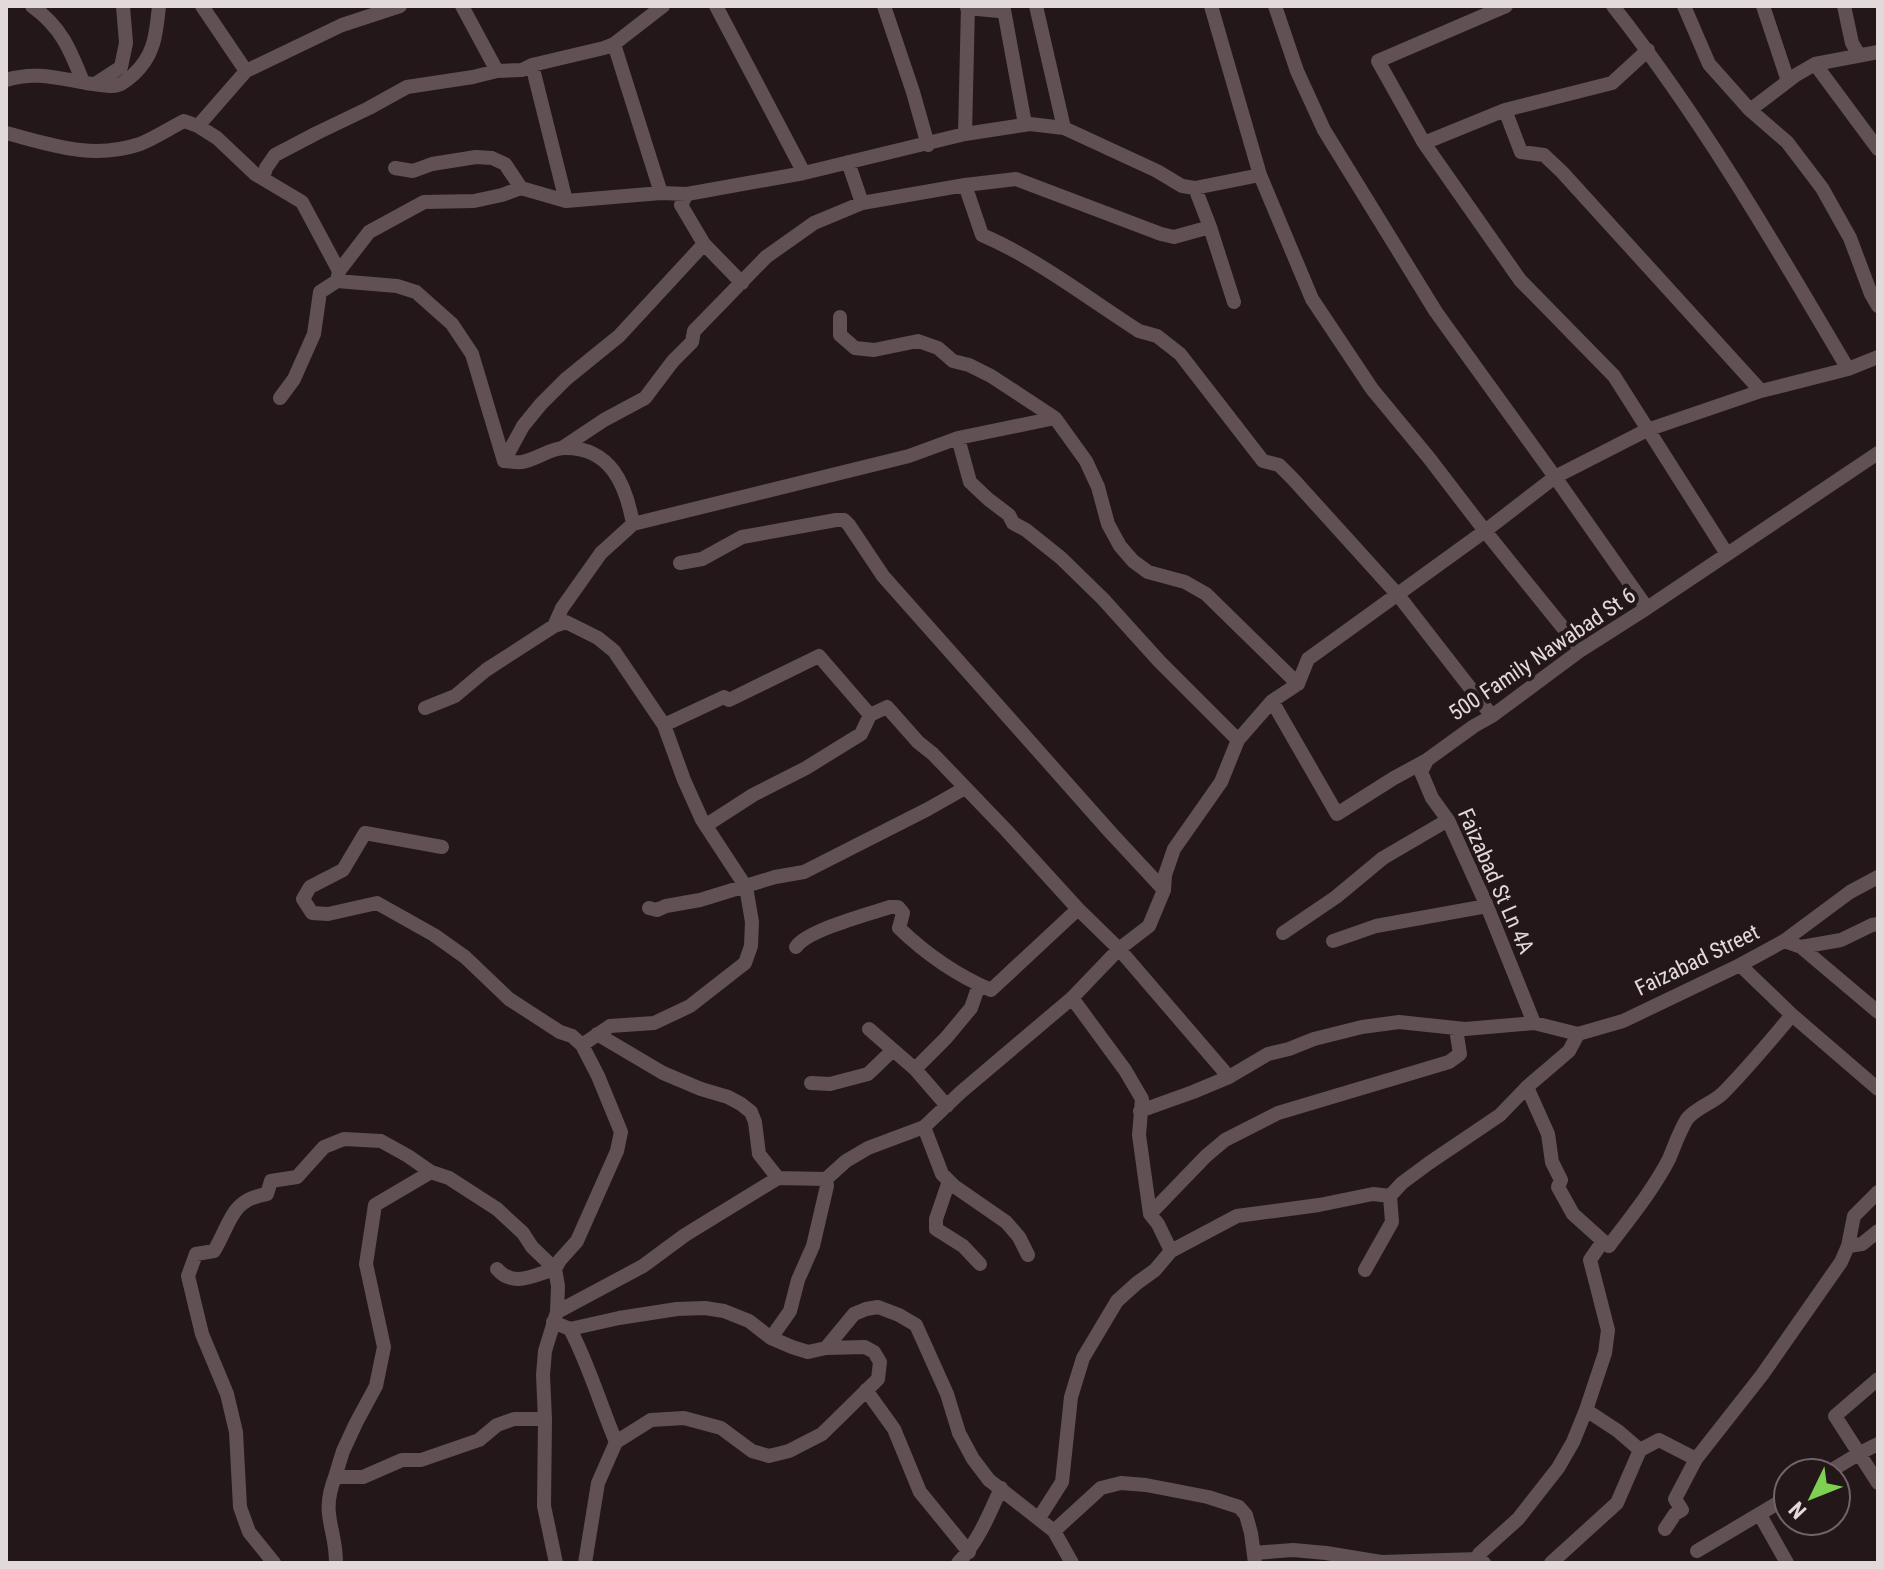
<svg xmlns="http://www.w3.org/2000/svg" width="1884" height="1569" font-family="'Roboto Condensed',sans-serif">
<rect width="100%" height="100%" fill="#24171a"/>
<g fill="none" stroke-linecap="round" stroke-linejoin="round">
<path stroke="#615154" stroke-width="14" d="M32,6C61,27 70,49 83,82
M202,6L246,71
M462,6L497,71
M716,6L804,173
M884,6L913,92L928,145
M1000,6L999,11L1004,10L1025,124
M1036,6L1064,128
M1211,6L1260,175L1312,299L1372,389L1429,458L1485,531L1581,650
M1275,6L1297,71L1324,130L1436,312L1555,477L1647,608
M1506,6L1378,61L1424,143L1520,280L1614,376L1727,554
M1613,6C1702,119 1775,245 1848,369
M1684,6L1709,64L1750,110L1787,142L1822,188L1850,238L1871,294L1878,306
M1763,6L1788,81
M1844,6L1852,43L1859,55
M967,8L999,11
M614,44L661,193
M1815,64L1878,149
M532,65L566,201
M6,80C35,71 57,78 86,83C95,84 109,88 118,85C123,84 129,78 133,75C155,55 156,34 159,6
M95,84L121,67L126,43L123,6
M1505,110L1521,152L1544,155L1562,172L1761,391
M1750,110L1796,75L1815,64L1878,52
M198,126L246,71L342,25L400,6
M6,133C52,145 92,160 140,144C155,138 170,128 184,121L198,126L217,138L255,174L302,202L339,271
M965,134L968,6
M1424,143L1505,110L1612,83L1648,50
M848,162L862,203
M395,168L413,171L432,164L476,157L492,158L505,164L521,188
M263,178L266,168L275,155L317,133L369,108L407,87L473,77L497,71L522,70L532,65L604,48L614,44L663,6
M965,185L982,235C1036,258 1089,299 1139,331L1157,336L1180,354L1263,461L1279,465L1293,479L1398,595L1492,716
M1195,188L1210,227L1234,302
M687,194L681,205L704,244L742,283
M337,281L397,286L416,292L452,324L472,354L504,461
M840,317V335L855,348L874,350L918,341L938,348L953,361L969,365L991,376L1055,418L1086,461L1098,487L1108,524L1120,546L1133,561L1148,572L1185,582L1206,594L1298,684
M280,398L294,379L314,334L320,292L337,281L339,271L369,232L424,202L474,201L502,195L521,188L566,201L661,193L687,194L804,173L965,134L1030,124L1064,128L1157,171L1182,186L1195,188L1260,175
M958,438L970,482L988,499L1009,515L1013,523L1026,530L1061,558L1103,599L1159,661L1238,740
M562,448L604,420L645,398L673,361L692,342L694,331L766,257L814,223L862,203L965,185L1016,179L1161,234L1174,237L1210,227
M504,461L523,426L541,404L566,379L619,336L704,244
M504,461C509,461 517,463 522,462C536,460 550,448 564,448C611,447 626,485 633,524
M680,563L702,559L742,537L836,520H844L849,525L883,576L1111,833L1164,890
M554,626L562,608L601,553L633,524L909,456L958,438L1055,418
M1272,701L1337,814L1394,778L1427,760L1474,726L1492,716L1581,650L1647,608L1878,453
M425,708L455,696L486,670L554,626L566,622L598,638L614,651L664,725L684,780L702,820L746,887L752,922L751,946L745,963L690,1006L654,1023L610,1026L582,1045
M664,725L724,697L729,700L819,656L870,715
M1427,760L1421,772L1432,798L1448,820L1487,906L1534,1023
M702,820L708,824L753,795L806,768L861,734L870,715L887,707L918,742L933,754L1007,831L1078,909L1119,949L1229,1077
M442,847L365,833L343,870L310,887L303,899L312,913L328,914L377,903L434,935L465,957L509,999L560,1032L572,1036L582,1045L598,1076L621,1132L617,1151L577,1241L560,1260L555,1269C534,1275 513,1288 497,1269
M649,908L657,910L666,906L700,900L775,877L804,872L928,809L965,788
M1283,933L1336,897L1383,858L1448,820
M1333,941L1376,926L1487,906
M1784,941L1850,892L1878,877
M796,947C807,930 869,914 890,907H898L903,913L899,928C926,954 956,975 991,990L1078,909
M1801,947L1878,1012
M1740,965L1792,1015L1878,1089
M1072,998L1125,1070L1142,1099L1139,1135L1150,1214L1158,1224L1171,1251
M869,1029L915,1069L947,1106
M597,1034L663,1073L701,1089L728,1097L741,1104L751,1112L755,1122L759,1154L778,1178
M915,1069L946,1038L971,1008L979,985
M811,1083L830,1084L868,1074L893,1050
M1527,1087L1548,1134L1552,1162L1561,1180L1558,1187L1573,1214L1603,1241
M1140,1111L1193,1092L1229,1077L1268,1054L1289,1049L1314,1039L1362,1027L1399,1022L1465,1029L1534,1023L1578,1034L1623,1021L1740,965L1784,941L1801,947L1841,940L1872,925L1878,924
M924,1127L942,1174L954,1186L1006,1222L1019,1237L1028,1255
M949,1181L936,1219V1229L963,1246L980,1264
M1150,1214L1206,1156L1225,1140L1278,1113L1449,1062L1460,1054L1456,1029
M1848,1246L1862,1244L1878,1231
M1365,1270L1392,1222L1390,1196
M557,1312L643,1266L685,1235L778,1178L826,1179
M553,1322L570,1329L619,1318L677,1309L705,1308L724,1311L749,1321L771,1338L792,1347L808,1352L826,1348L865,1347L874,1352L880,1362L878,1379L822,1434L789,1451L769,1456L752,1451L721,1428L684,1418L651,1420L616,1442L598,1483L585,1563
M570,1329C589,1365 600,1404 616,1442
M771,1338L790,1311L798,1280L813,1246L827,1186L826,1179L846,1161L868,1148L924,1127L961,1092L1072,998L1119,949L1149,926L1164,890L1165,875L1174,849L1221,782L1238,740L1272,701L1298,684L1308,659L1485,531L1555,477L1647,430L1761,391L1848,369L1878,357
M826,1348L854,1314L866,1309L878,1307L899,1315L916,1325L947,1394L959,1433L973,1459L989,1480L1054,1531L1072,1563
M1878,1379L1835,1416L1878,1483
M866,1390L894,1429L920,1492L969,1552
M1586,1410L1618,1431L1640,1450
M1827,1473L1860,1453L1878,1444
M335,1477L343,1451L356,1423L376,1386L384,1347L366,1264L375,1205L431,1172
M1760,1515L1787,1563
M1039,1518L1062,1482L1071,1397L1083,1358L1117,1301L1137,1283L1155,1270L1171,1251L1237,1216L1319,1205L1373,1194L1390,1196L1402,1183L1429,1163L1500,1115L1527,1087L1569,1051L1578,1034
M1665,1529L1675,1514L1682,1510L1675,1499L1696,1459L1762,1375L1841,1262L1848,1246L1854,1216L1878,1192
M1054,1531L1101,1488L1121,1483L1146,1485L1208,1497L1239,1507L1246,1515L1251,1533L1255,1563
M1697,1551L1788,1497
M1254,1553L1293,1550L1326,1553L1381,1562L1479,1559
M274,1563L249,1532L240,1507L236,1432L232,1415L227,1394L202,1334L188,1276L196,1254L214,1251C231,1223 230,1200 267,1194L271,1181L297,1177L324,1147L344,1139L381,1141L408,1156L431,1172L449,1178L497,1209L523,1233L532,1247L555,1269L558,1286L557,1312L545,1351L543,1375L545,1419L544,1506L556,1563
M336,1563C336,1526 320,1516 335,1477H363L402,1460H421L479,1440L497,1425L514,1419H545
M958,1563C978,1542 989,1515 1001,1488
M1484,1563L1479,1559V1554L1518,1519L1558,1468L1573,1442L1586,1410L1605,1353L1608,1330L1590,1260L1603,1241L1609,1246C1630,1218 1653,1190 1669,1159C1675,1145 1679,1132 1687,1119C1697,1107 1711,1104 1722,1094C1747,1069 1769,1042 1792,1015
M1551,1563L1617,1503L1640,1450L1659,1440L1696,1459"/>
</g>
<g text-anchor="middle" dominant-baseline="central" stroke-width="8" stroke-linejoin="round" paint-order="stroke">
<g font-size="22" fill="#e2d9db" stroke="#24171a">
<text transform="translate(1542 654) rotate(-34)">500 Family Nawabad St 6</text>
<text transform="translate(1496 881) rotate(66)">Faizabad St Ln 4A</text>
<text transform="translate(1697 960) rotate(-26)">Faizabad Street</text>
</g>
</g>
<rect width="1884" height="1569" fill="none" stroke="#e2d9db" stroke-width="16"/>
<g transform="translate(1812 1497) rotate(227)"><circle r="38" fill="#24171a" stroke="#706567" stroke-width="2"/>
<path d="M0-6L14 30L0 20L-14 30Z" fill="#7ed053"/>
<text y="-12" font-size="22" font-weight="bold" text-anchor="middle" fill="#e2d9db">N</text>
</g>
</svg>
